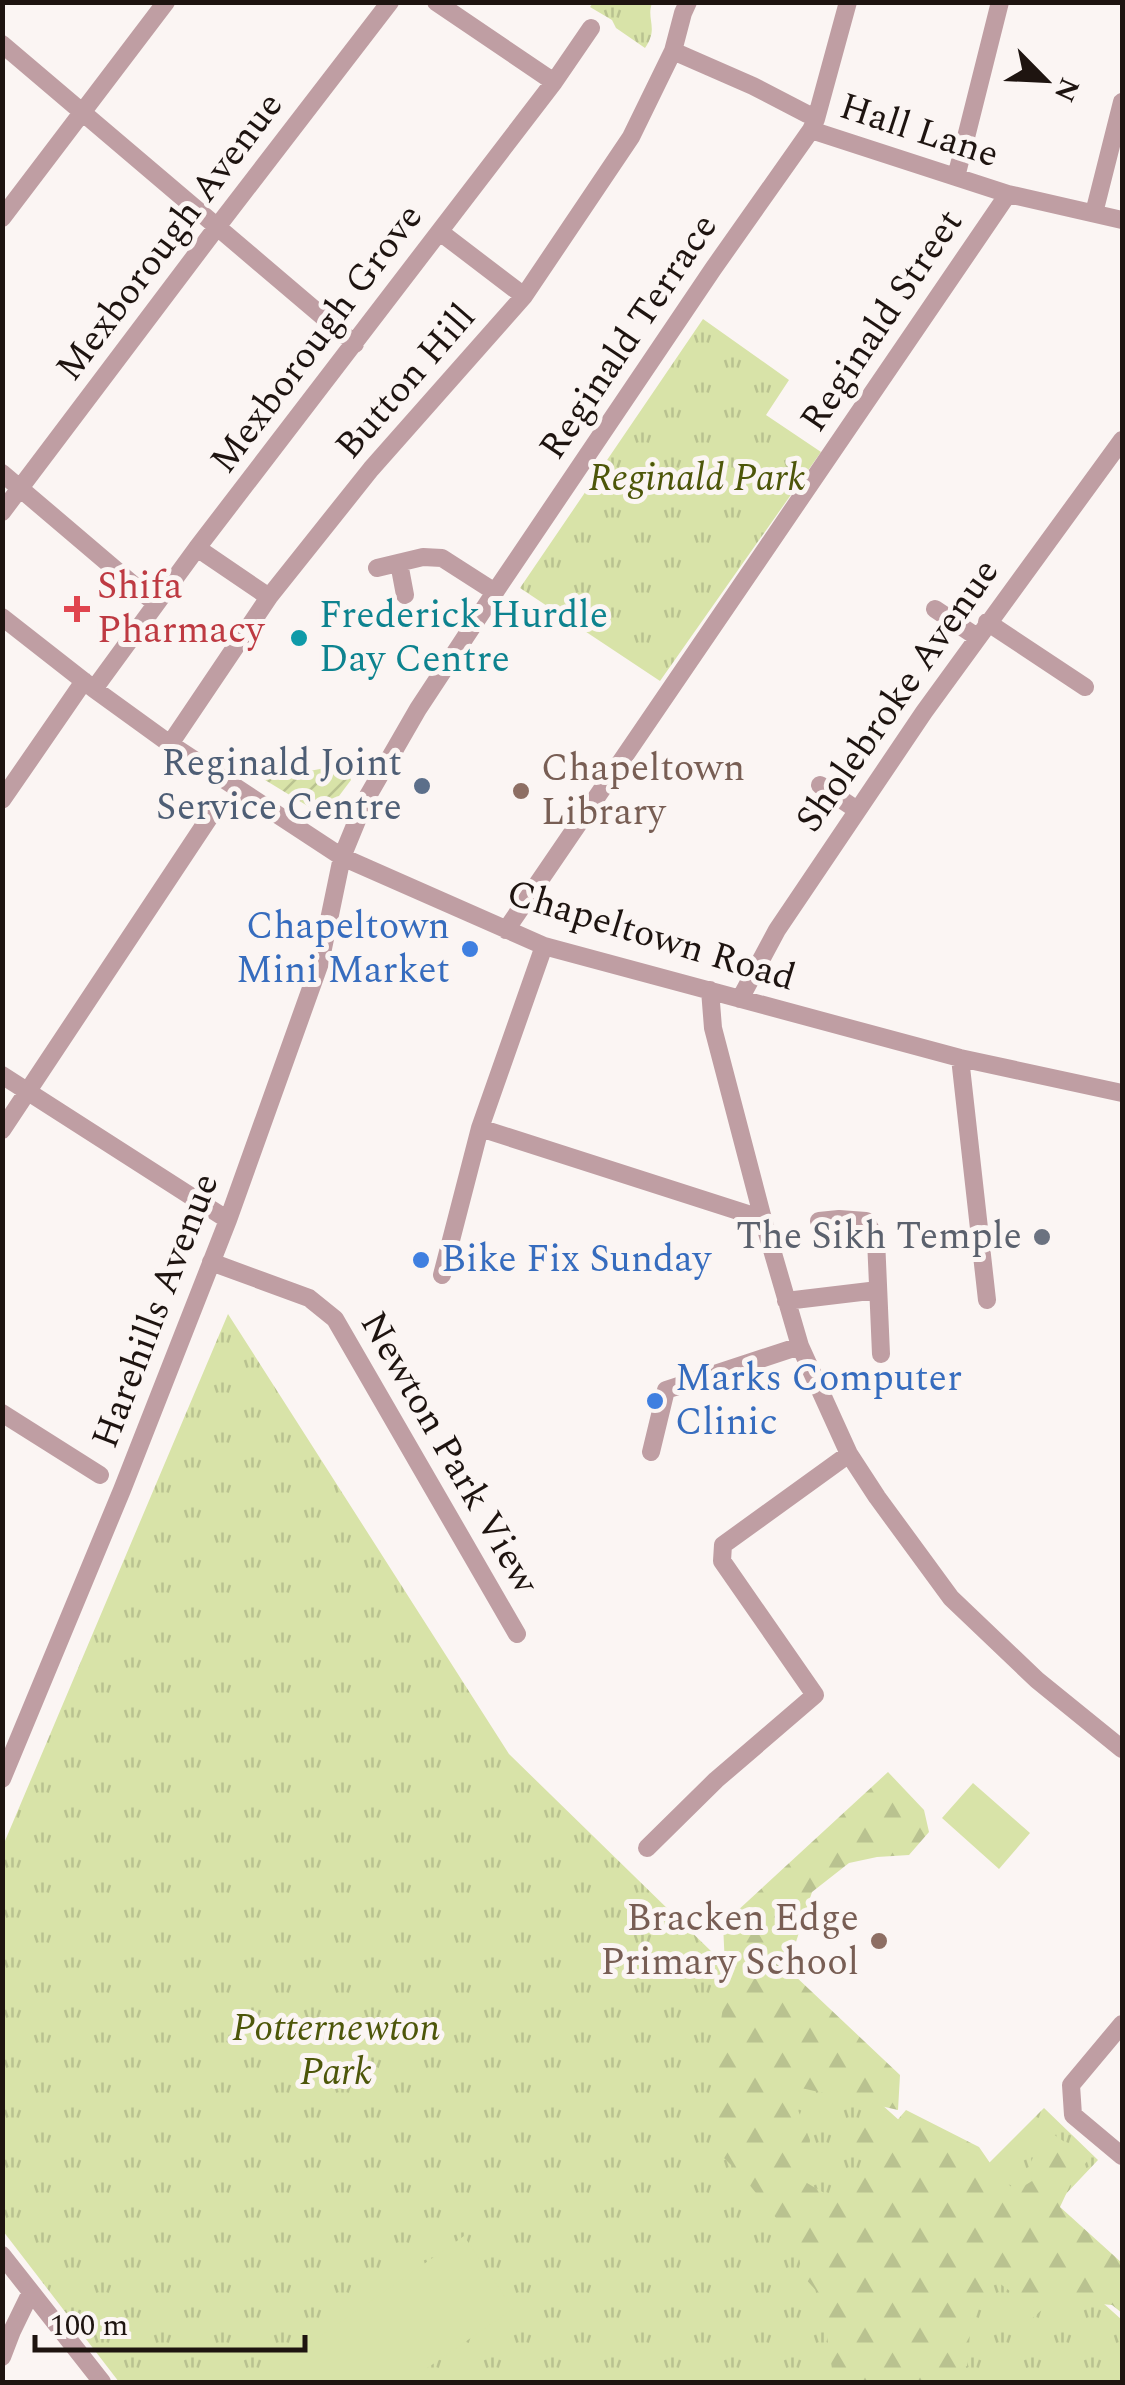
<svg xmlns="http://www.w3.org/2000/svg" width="1125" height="2385" font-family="Spectral,serif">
<defs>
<pattern id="grass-tufts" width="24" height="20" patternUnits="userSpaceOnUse" patternTransform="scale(2.5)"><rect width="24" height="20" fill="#d8e3a8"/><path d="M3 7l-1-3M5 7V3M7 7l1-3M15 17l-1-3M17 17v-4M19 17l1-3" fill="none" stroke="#b9c290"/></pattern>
<pattern id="forest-firs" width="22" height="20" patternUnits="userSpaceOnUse" patternTransform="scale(2.5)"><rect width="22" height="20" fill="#d8e3a8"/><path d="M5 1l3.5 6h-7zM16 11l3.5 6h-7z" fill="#b9c290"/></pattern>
<pattern id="garden-furrows" width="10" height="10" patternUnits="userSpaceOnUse" patternTransform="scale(2.5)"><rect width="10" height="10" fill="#d8e3a8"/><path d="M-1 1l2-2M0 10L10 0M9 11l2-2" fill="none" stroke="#b9c290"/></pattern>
</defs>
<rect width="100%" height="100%" fill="#fbf5f3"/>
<path fill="url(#grass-tufts)" d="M593,3H652C646,20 659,28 645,48L616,28L612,20L590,7Z
M703,319L789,380L766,415L821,452L660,681L520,588Z
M228,1314L509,1754L714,1954L969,2183L1044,2108L1098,2160L1027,2235L1122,2320V2382H119L3,2231L2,1848Z"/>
<path fill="url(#forest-firs)" d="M888,1772L924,1810L929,1832L909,1855L877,1857L849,1863L812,1892L795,1945L793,1974L900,2075L898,2110L788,2085L810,2140L807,2183L836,2200L862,2179L863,2161L837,2145L849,2126L866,2122L894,2124L906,2110L979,2147L999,2176L1016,2191L1032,2181L1030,2164L1046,2129L1089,2159L1073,2179L1060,2207L1122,2263V2313L1112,2305L1053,2300L1028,2322L1013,2321L1022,2300L999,2283L991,2286L971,2323L967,2366L922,2382H834L821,2296L802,2275L797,2244L744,2178L720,2154L712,2110L716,2054L726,1987L723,1924Z"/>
<path fill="url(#garden-furrows)" d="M266,752L299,773L346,764L351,780L324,816L252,772Z"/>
<path fill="#d8e3a8" d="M973,1783L1030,1833L999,1869L942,1818Z
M464,2236L513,2309L407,2382H272L266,2374Z"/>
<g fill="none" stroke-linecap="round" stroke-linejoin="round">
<path stroke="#bf9ea3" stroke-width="18" d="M436,2L554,82
M2,44L355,344
M673,51L753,86L807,114
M811,130L1008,194L1122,220
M956,177L1000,2
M1094,213L1122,102
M2,218L166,2
M440,232L524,296
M2,473L156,604
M2,512L217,227L390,2
M197,548L269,597
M399,563L405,595
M377,568L423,557L442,558L495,592
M935,609L977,637
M2,617L94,689L170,744L342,857L544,946L960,1058L1122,1093
M987,622L1085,687
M94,689L197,548L554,82L591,28
M170,744L269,597L371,469L524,296L631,137L673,51L683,13L688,2
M820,785L857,810
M2,800L84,681
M506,930L1008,194
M710,990L713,1028L763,1219L800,1346L849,1454L877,1497L951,1598L1037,1680L1122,1749
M740,999L777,930L924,712L1122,440
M960,1058L987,1300
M2,1075L228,1220
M480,1128L763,1219
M2,1130L209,818
M819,1221L839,1219L866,1221L876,1239L881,1354
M211,1262L309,1298L335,1319L517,1634
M442,1275L480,1128L544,946
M786,1301L878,1290
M2,1413L100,1475
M651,1452L666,1390L800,1346
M2,1779L122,1490L228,1220L320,963L342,857L365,801L418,709L495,592L713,269L811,130L816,119L848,2
M647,1848L716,1780L815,1695L722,1561L723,1545L849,1454
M1122,2024L1071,2085L1073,2115L1122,2156
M2,2255L102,2382
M2,2357L12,2331L31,2292"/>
</g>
<path fill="#e0444e" stroke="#fbf5f3" stroke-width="4" d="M72 594h10v10h10v10h-10v10h-10v-10h-10v-10h10z"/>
<circle fill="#0f9aa8" stroke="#fbf5f3" stroke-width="4" cx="299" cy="638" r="10"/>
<circle fill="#5c6f8a" stroke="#fbf5f3" stroke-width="4" cx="422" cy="786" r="10"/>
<g fill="#8d6e63" stroke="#fbf5f3" stroke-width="4">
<circle cx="521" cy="791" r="10"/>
<circle cx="879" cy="1941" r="10"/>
</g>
<g fill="#3f7fe0" stroke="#fbf5f3" stroke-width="4">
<circle cx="470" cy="949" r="10"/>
<circle cx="421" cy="1260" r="10"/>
<circle cx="655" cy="1401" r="10"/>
</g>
<circle fill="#6b7280" stroke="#fbf5f3" stroke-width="4" cx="1042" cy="1237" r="10"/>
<g text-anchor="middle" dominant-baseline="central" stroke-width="10" stroke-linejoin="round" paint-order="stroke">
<g font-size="38" fill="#1e1410" stroke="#fbf5f3">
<text transform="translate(919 131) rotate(18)">Hall Lane</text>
<text transform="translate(170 237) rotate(-53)">Mexborough Avenue</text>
<text transform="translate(882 321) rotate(-56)">Reginald Street</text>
<text transform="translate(629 337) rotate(-56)">Reginald Terrace</text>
<text transform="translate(317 339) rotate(-53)">Mexborough Grove</text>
<text transform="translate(406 382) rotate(-49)">Button Hill</text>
<text transform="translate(898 696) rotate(-55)">Sholebroke Avenue</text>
<text transform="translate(651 936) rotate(17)">Chapeltown Road</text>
<text transform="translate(156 1311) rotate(-69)">Harehills Avenue</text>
<text transform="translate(449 1453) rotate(60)">Newton Park View</text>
</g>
<g font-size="38" font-style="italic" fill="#4d5609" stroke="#fbf5f3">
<text x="697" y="479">Reginald Park</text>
<text x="336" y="2029">Potternewton<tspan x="336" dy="44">Park</tspan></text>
</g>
<g font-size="38" fill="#be3a42" stroke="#fbf5f3" text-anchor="start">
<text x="97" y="587">Shifa<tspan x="97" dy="44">Pharmacy</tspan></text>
</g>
<g font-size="38" fill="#0d838f" stroke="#fbf5f3" text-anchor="start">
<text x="319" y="616">Frederick Hurdle<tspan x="319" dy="44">Day Centre</tspan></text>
</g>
<g font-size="38" fill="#4e5e75" stroke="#fbf5f3" text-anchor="end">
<text x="402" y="764">Reginald Joint<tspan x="402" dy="44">Service Centre</tspan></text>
</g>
<g font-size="38" fill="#785e54" stroke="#fbf5f3" text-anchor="start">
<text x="541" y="769">Chapeltown<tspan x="541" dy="44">Library</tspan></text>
<text x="859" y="1919" text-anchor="end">Bracken Edge<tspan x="859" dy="44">Primary School</tspan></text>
</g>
<g font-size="38" fill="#366cbe" stroke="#fbf5f3" text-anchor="start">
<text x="450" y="927" text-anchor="end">Chapeltown<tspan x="450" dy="44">Mini Market</tspan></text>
<text x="441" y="1260">Bike Fix Sunday</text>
<text x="675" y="1379">Marks Computer<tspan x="675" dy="44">Clinic</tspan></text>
</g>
<g font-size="38" fill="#5b616d" stroke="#fbf5f3" text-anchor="end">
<text x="1022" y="1237">The Sikh Temple</text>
</g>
</g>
<rect width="1125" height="2385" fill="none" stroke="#1e1410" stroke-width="10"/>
<g transform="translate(1045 80) rotate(114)" stroke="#fbf5f3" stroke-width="8" paint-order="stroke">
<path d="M0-8L18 38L0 25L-18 38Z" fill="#1e1410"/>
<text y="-15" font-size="28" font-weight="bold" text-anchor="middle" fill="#1e1410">N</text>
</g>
<path d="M35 2335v15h270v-15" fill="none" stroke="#1e1410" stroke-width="5"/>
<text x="50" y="2335" font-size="30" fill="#1e1410" stroke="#fbf5f3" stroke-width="8" paint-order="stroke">100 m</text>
</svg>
